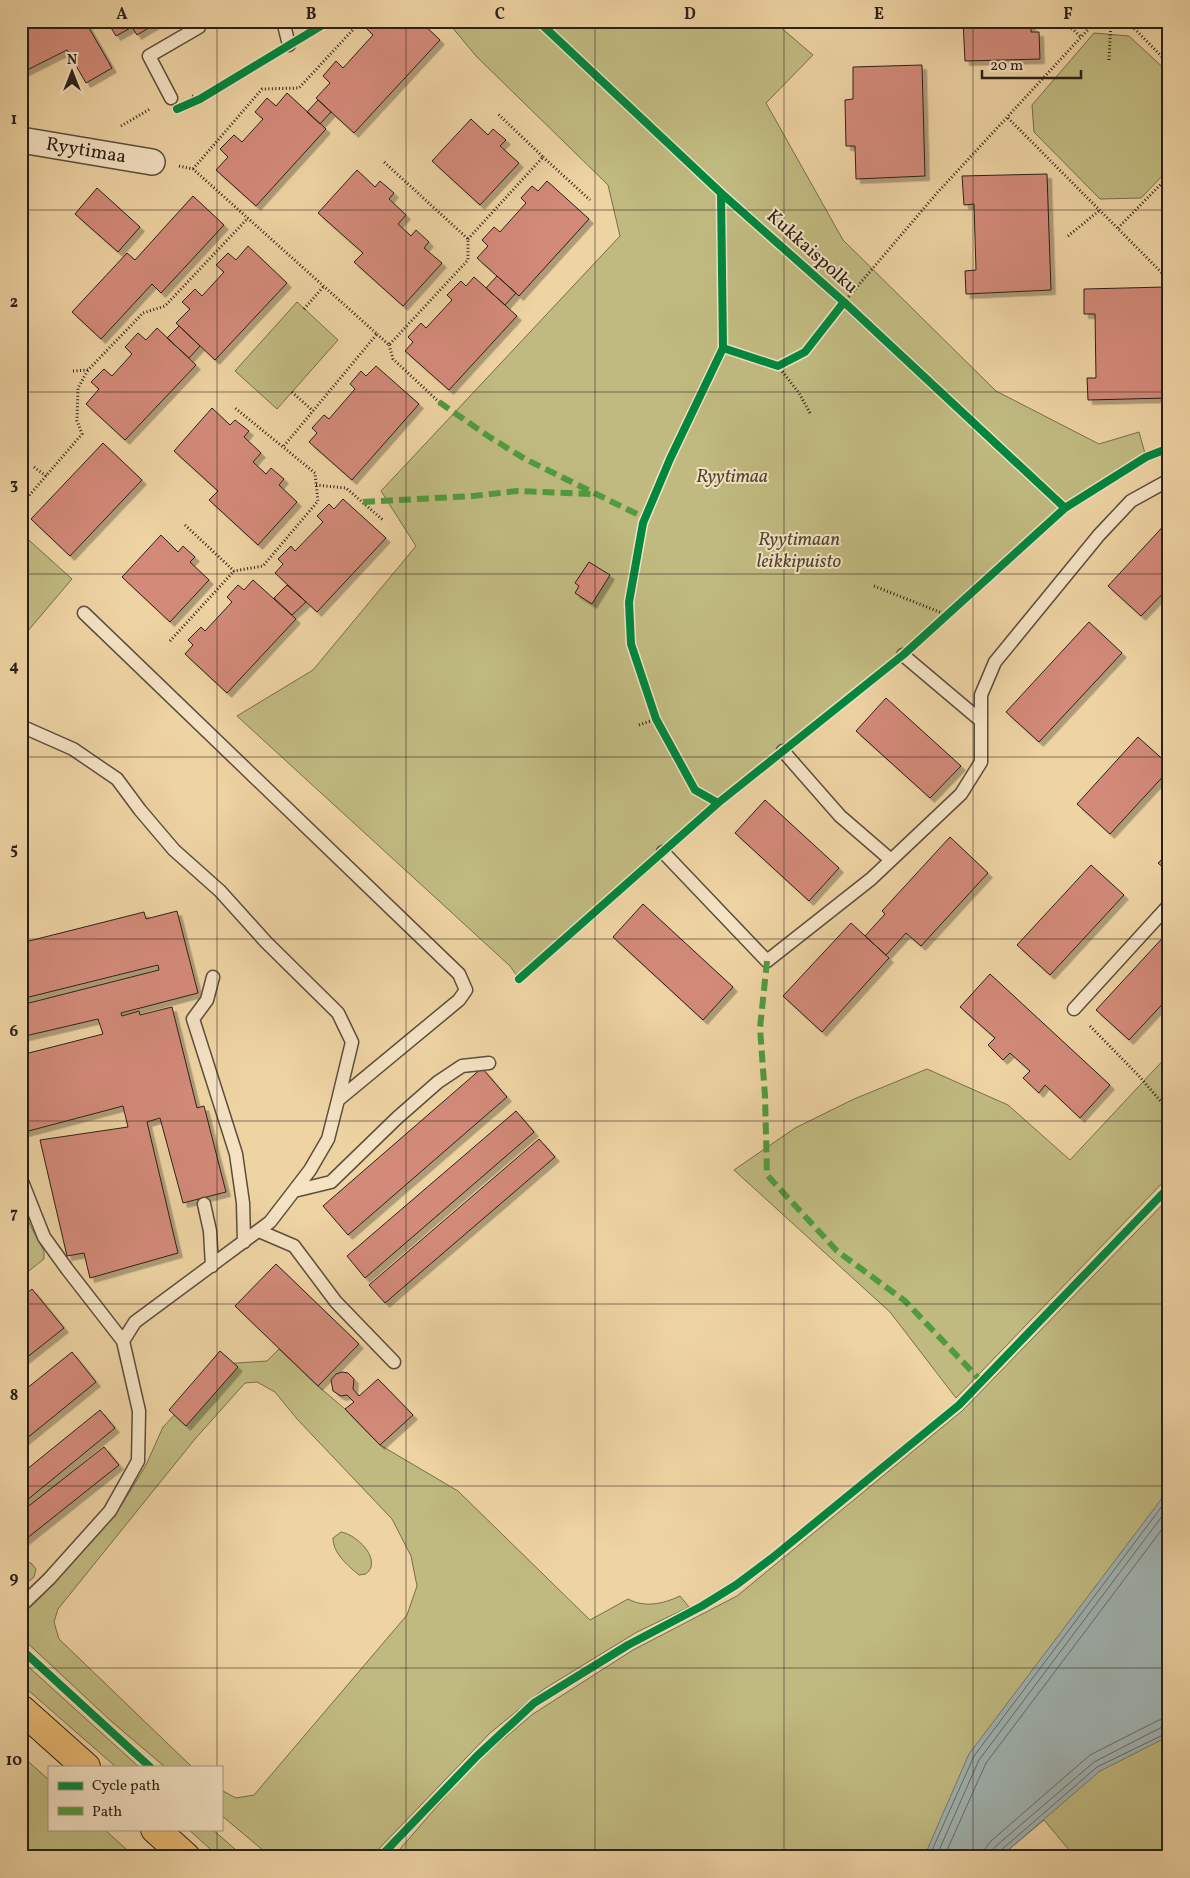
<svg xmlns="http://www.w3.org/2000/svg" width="1190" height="1878" font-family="Vollkorn,serif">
<defs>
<filter id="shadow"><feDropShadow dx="4.5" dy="4.5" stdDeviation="0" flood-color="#0004"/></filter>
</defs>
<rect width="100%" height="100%" fill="#eed3a3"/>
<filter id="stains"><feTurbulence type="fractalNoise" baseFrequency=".004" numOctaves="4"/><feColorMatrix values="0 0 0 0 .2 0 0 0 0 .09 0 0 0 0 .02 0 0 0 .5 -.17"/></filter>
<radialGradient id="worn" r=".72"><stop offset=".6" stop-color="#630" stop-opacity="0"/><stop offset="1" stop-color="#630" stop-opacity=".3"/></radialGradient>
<path fill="#c0ba80" stroke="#766e4c" d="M447,21H773L813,55L766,103L843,240L996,391L1099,444L1139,432L1146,457L1065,508L897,660L718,803L519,979L510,966L237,716L313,670L416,546L381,491L620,236L608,185L476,56Z
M1094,33L1129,36L1169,73V169L1141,198L1100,199L1034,132L1032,105Z
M297,302L338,340L277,409L235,371Z
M21,533L72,579L21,639Z
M1169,1054V1176L956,1398L890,1312L734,1170L795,1128L854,1099L927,1069L1008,1105L1070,1160Z
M21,1194L30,1225L44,1251V1259L21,1277Z
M1169,1198V1857H1075L1044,1820L1000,1857H393L473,1765L533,1714L633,1650L737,1596L962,1411Z
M279,1349L318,1386L345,1409L380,1445L458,1491L590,1620L628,1599C645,1608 663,1604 680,1596L689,1607L637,1632L544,1689L490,1733L371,1857H271L221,1815V1790L236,1798L254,1795L407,1615L417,1586L411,1556L392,1519L297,1419L275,1392L257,1382L245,1383L195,1439L58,1609L54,1622L59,1639L192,1767H165L111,1721L21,1637V1614L121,1506L146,1465L163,1427L223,1364L267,1361Z
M341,1532C354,1534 375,1552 371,1567C370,1570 368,1572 366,1574L359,1575C347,1565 333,1553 333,1538Z
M21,1560L31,1563L36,1569L34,1577L21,1588Z
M21,1660L139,1767H116L21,1684Z
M21,1755L49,1780V1829H104L135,1857H21Z
M188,1829H212L244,1857H219Z"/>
<path fill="#a0b4b3" stroke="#717975" d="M1169,1489V1736L1100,1771L1000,1857H924L969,1754Z"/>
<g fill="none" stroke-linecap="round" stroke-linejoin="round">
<path stroke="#666a66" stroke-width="1" d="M929,1857L974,1756L1169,1497
M936,1857L979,1760L1169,1507
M944,1857L986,1763L1169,1520
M984,1857L985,1849L991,1841L1090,1755L1159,1720L1169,1718
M991,1857L992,1851L996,1846L1094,1762L1162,1727L1169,1726
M998,1857L1000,1851L1097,1767L1169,1732"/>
</g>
<path fill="#d38a79" stroke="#2b2119" filter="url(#shadow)" d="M21,21H85L112,68L86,83L67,50L21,73Z
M107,21H160L137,35L132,27L116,36Z
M370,21H420L440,40L354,133L316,98L330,83L323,76L336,61L343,68L373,35L365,27Z
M963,21H1031V32H1039L1040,59L965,61Z
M922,65L925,176L856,179L855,146H846L845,100L853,99V67Z
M287,93L326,129L256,206L216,170L228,157L220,149L234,135L242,142L263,119L255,112L267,98L276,106Z
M318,100L331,112L320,124L307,112Z
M471,119L488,135L493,129L506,140L500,146L519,163L480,205L432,161Z
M357,170L375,187L380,181L394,193L389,199L406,215L398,224L411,236L416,230L429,242L424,248L442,263L403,306L354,262L363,253L318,213Z
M1047,174L1051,290L966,294L965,271L976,270L974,204L964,205L962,176Z
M547,181L589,219L519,296L477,258L488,246L482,240L494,227L500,232L526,203L521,198L532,186L538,191Z
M97,188L140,227L118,252L75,214Z
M193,196L224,225L161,293L152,284L101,339L72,312L127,253L135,260Z
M248,246L287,283L215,360L176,323L190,309L182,302L195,289L202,296L224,272L216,265L228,253L236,260Z
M497,276L516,293L505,305L486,288Z
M474,277L517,316L449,390L405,351L413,342L408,337L421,323L426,328L452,300L447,295L461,281L466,286Z
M1166,287L1168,398L1088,400L1087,378H1096L1095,314H1084V289Z
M179,326L200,346L189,358L167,338Z
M157,328L196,365L125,440L86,404L99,389L91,382L104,369L112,376L132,354L125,347L138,333L146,340Z
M376,366L419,404L352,480L309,442L317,433L312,428L324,415L329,419L355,389L350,384L361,371L366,376Z
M212,408L230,425L235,420L249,431L244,437L261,453L253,462L266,474L271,468L284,479L279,485L297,502L258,545L209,500L218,491L174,451Z
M103,443L142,480L70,556L31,519Z
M343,499L386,538L317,612L275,573L283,564L278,559L291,546L295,551L323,522L317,516L329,504L334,509Z
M1169,520V587L1141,616L1108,586Z
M161,535L178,552L183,546L195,557L190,562L209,580L170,622L122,577Z
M589,562L610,575L592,604L575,593L579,586L575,583Z
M253,580L296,619L227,693L185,654L193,645L188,640L201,627L205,631L232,602L227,597L238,585L244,590Z
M287,585L306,602L292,615L274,598Z
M1089,622L1122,653L1039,742L1006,712Z
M886,698L961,766L930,798L856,731Z
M1138,737L1169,765V770L1110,834L1077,804Z
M765,800L839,868L809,901L735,833Z
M950,837L988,873L921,946L906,933L886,955L865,936L885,914L882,911Z
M1169,853V873L1158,863Z
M1091,865L1124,895L1050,975L1017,945Z
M643,904L733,987L703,1020L613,937Z
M177,911L198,993L121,1013L122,1016L139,1011L140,1015L172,1007L197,1108L204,1106L226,1192L183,1203L160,1118L147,1122L178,1253L90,1278L84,1253L67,1256L40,1140L128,1127L123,1106L21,1133V1055L103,1034L98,1019L21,1037V1005L159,970L158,965L21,999V943L144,912L146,919Z
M851,923L889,958L822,1032L783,996Z
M1169,931V997L1129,1040L1096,1010Z
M990,974L1110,1085L1080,1118L1045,1085L1039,1093L1023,1078L1030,1071L1010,1053L1003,1060L988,1045L995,1038L960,1007Z
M482,1068L507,1097L348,1235L323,1206Z
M516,1111L534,1132L365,1278L347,1256Z
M539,1139L555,1157L385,1303L369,1285Z
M276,1264L359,1344L318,1386L235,1306Z
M32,1289L64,1328L21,1362V1298Z
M220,1351L238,1367L186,1426L169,1410Z
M72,1352L96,1382L21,1443V1393Z
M342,1372L348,1373L354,1379L353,1389L359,1396L378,1379L413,1415L380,1445L345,1409L354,1402L347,1395L341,1396L333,1391L331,1380L336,1374Z
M100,1410L115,1428L21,1505V1474Z
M104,1447L119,1465L21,1543V1512Z"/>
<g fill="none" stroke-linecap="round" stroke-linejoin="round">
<defs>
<path id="service" d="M283,21L289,45
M171,98L149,56L199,27
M84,613L459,974L466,990L459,1000L338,1100L328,1139L310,1170L270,1222L135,1322L123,1341
M903,655L980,720
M21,726L73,749L117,779L140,810L174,850L220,891L266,942L338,1013L352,1042L338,1100
M783,751L840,816L891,860
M663,852L767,961L871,879L961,794L981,762V695L995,662L1099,535L1131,501L1169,480
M213,977L207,1000L193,1019L236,1154L243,1203L244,1242
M1074,1009L1169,905
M21,1179L44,1237L67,1269L123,1341L139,1411L138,1461L110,1511L49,1579L21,1606
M294,1191L331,1182L397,1118L438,1082L462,1066L489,1063
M204,1204L210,1231L212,1266
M259,1231L294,1246L336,1302L394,1362"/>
<g id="minor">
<path id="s1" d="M21,140L152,162"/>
</g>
<path id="primary" d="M21,1709L86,1767
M155,1829L186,1857"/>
</defs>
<use href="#service" stroke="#5c4e3c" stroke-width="15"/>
<use href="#minor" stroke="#5c4e3c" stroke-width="28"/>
<use href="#primary" stroke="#2b2119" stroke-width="30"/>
<path stroke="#2b2119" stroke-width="3" stroke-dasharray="1 2.5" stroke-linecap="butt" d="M1064,21L1081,37
M1127,21L1169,64
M1109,60L1111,21
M192,96L200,99
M1008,118L1169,280
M121,126L150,109
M543,157L590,200
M179,166L193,169L377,334L283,447
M193,169L262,89L299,88L361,21
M1118,228L1169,176
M1068,236L1100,210
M468,239L543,157L497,113
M844,302L937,193L1096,21
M304,309L324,286
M377,334L389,345L468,260V239L384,162
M389,345L393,359L439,402
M778,366L799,393L810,413
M73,371L88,370L143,313L165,306L248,218
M292,392L313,411
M34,467L46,476
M316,485L346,488L383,520
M27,498L82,434L77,421L78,388L88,370
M185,525L234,571L263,566L318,501L315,473L235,408
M874,586L947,615
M170,641L234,571
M639,725L656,719
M1090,1026L1139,1076L1169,1111"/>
<use href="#service" stroke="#f4e2c3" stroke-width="12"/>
<use href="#minor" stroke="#f4e2c3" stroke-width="25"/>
<use href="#primary" stroke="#e7ba72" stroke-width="28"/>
<path stroke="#4f9b3e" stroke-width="6" stroke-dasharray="12 6" stroke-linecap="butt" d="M439,402L488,436L525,459L645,518
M363,502L473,496L517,491L592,494
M767,961L760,1028L765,1096L767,1175L837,1251L905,1301L982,1382"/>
<defs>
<path id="cycleway" d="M538,21L721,193L844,302L1065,508
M177,109L200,99L329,21
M723,348L778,366L805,352L844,302
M718,803L695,790L656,719L631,644L629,602L643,523L670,459L723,348L721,193
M519,979L718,803L903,655L1065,508L1146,457L1169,448
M21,1649L150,1767
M380,1857L477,1756L534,1703L628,1645L702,1606L736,1585L772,1558L959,1405L1169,1187"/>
</defs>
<use href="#cycleway" stroke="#f4e2c3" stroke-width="11"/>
<use href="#cycleway" stroke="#00873e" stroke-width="8"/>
</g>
<path fill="none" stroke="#2b2119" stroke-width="1" stroke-opacity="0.55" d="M217,21V1767M406,21V1857M595,21V1857M784,21V1857M973,21V1857M21,210H1169M21,392H1169M21,574H1169M21,757H1169M21,939H1169M21,1121H1169M21,1304H1169M21,1486H1169M21,1668H1169M217,1829V1857"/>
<g text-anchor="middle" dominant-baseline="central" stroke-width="4" stroke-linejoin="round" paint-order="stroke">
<g font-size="19" fill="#2b2119" stroke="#f4e2c3">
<text stroke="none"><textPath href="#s1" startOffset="66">Ryytimaa</textPath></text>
<text transform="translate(812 252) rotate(42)">Kukkaispolku</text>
</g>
<g font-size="19" font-style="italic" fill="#504733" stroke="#f4e2c3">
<text x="732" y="477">Ryytimaa</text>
<text x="799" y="540">Ryytimaan<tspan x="799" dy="22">leikkipuisto</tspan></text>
</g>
</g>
<rect width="1190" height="1878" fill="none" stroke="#eed3a3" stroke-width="55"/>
<rect x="48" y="1766" width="175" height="65" fill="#f4e2c3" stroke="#a4957f"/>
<rect x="58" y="1782" width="25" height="8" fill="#00873e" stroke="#a4957f"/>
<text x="92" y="1790" font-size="15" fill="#2b2119">Cycle path</text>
<rect x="58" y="1807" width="25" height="8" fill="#4f9b3e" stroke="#a4957f"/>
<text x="92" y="1816" font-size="15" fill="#2b2119">Path</text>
<g transform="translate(72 72)" stroke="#f4e2c3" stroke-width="4" paint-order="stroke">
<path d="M0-4L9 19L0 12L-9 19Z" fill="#2b2119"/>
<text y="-8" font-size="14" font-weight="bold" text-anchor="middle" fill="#2b2119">N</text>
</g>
<path d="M982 70v8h99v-8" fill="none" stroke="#2b2119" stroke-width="2.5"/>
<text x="990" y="70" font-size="15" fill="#2b2119" stroke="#f4e2c3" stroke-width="4" paint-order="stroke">20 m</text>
<rect x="28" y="28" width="1134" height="1822" fill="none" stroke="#2b2119" stroke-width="2"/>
<g font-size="16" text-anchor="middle" font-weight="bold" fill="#2b2119">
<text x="122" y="19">A</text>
<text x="311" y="19">B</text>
<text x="500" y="19">C</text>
<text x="690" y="19">D</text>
<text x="879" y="19">E</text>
<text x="1068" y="19">F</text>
<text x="14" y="124">1</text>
<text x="14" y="307">2</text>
<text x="14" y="489">3</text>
<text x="14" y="671">4</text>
<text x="14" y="854">5</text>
<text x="14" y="1036">6</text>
<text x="14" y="1218">7</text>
<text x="14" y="1400">8</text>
<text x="14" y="1583">9</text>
<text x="14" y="1765">10</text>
</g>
<rect width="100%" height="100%" filter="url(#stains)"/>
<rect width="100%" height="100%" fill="url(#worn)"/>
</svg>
